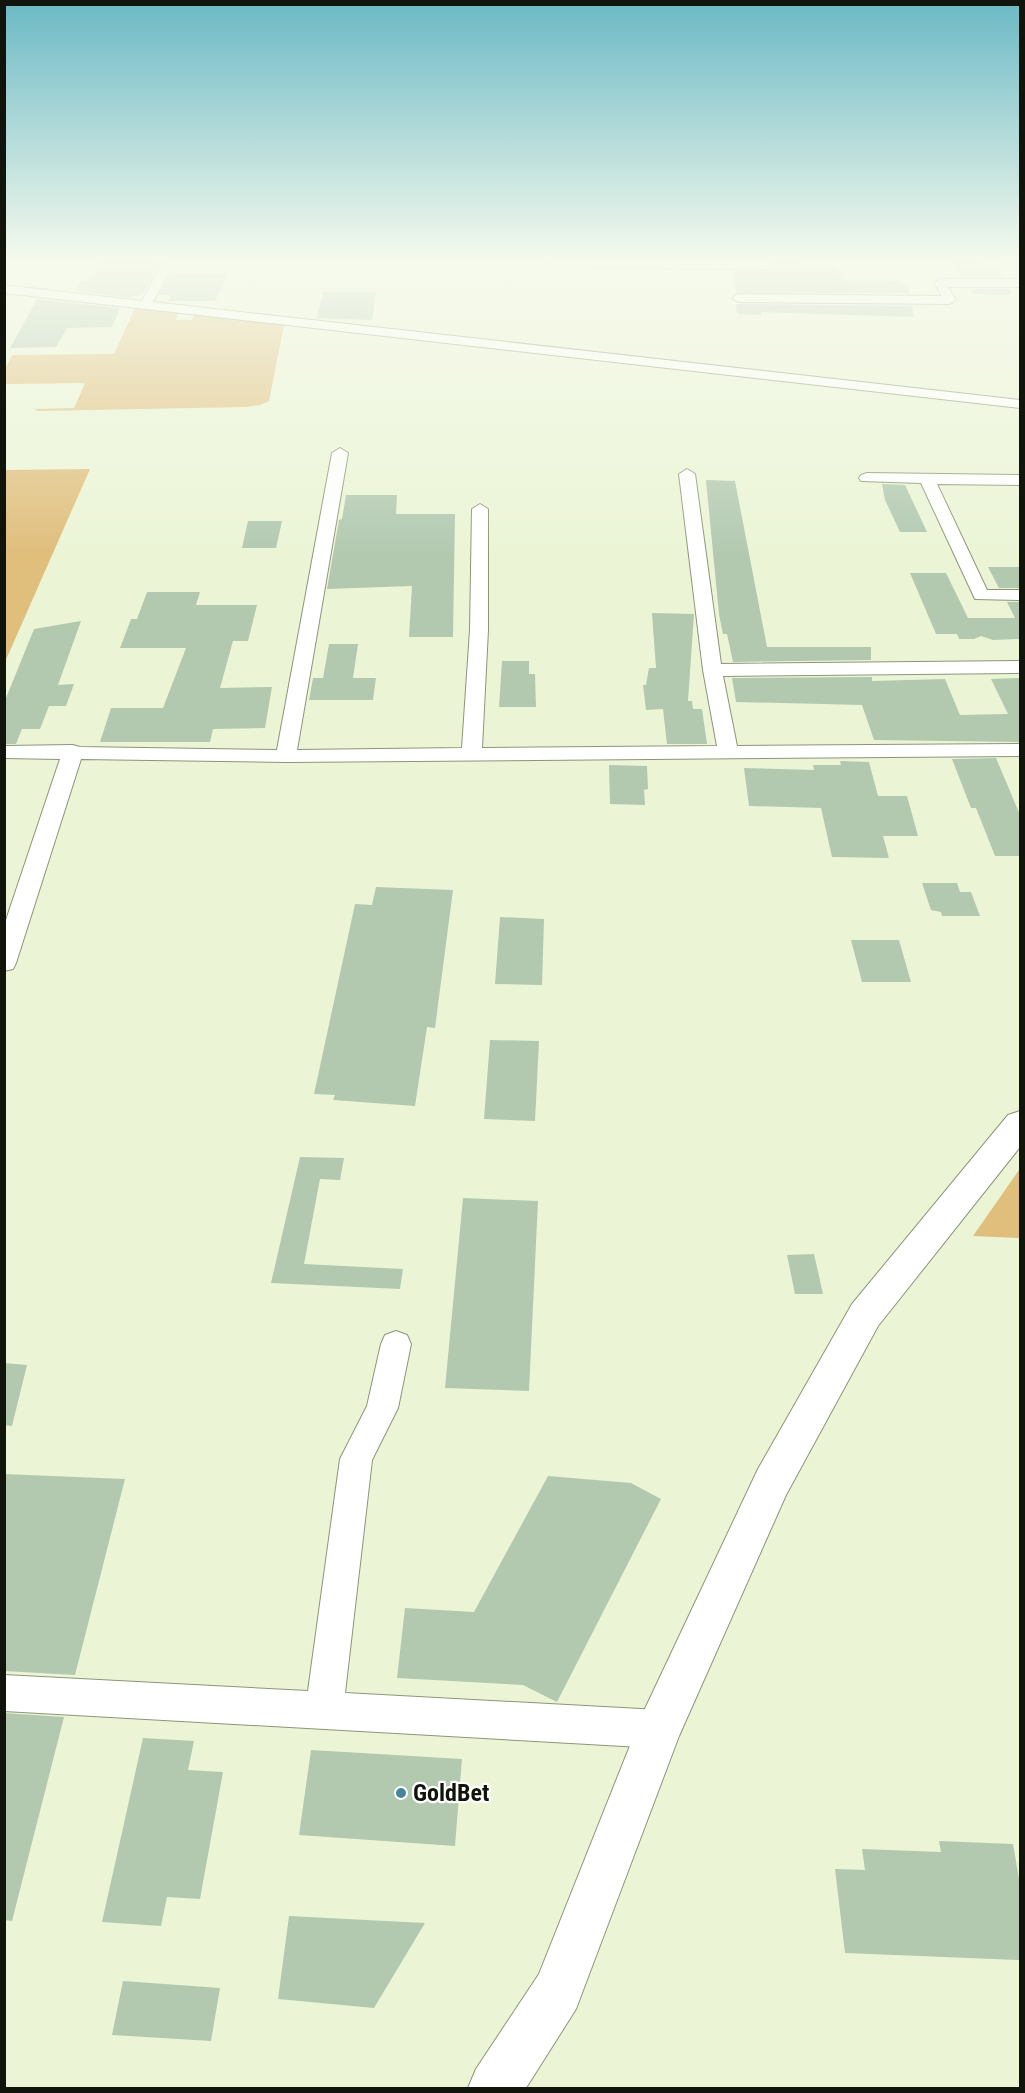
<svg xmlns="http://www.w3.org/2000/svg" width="1025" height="2093" font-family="'Roboto Condensed',sans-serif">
<rect width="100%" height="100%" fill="#ebf5d6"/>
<path fill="#e0be7c" d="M135,308L178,312L176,320H192L194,314L284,325L269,401L260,405L246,407L38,411L34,409L74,408L85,383L5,384V369L12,355L114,354Z
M90,469L5,662V470Z
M1020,1168V1238L973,1236L1019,1170Z"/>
<path fill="#b2c9b0" d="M102,262H156L151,274H154L142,295L126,297L76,291L80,282L87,281L94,268H99Z
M775,262H798L799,265H836L842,280L900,281L901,284H907L909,293H736L734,272H768L776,267Z
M952,262H978L983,269L999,268L1003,277H962Z
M171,274H227L215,301H168L171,295H159Z
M971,289H1010L1012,295L974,294Z
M323,292H376L372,320L317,318Z
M37,299L70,303L120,308L112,327L67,328L56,347L10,348Z
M736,304L912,306L914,317L761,312L762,315L737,314Z
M706,480L735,481L767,647H871V660L733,662L727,634H723L719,614Z
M882,484L905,485L927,532H900L885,500Z
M346,495H397L396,514H455L453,637H409L412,586L327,589L339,520L342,519Z
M248,521H282L276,548H242Z
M988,567H1020V588H999Z
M910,573H946L968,618H1015L1007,602H1020V639L993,640L981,636L974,639H959L957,634H936Z
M147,592H200L196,605H257L248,641H233L220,688L272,687L265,728L213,729L210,742H100L111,708H163L186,648H120L131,619H137Z
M652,613L694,614L688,701H692L693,709H702L707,744H667L663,709L646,710L643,685H646L649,668H656Z
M81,621L58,685L74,684L66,706H49L40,729H22L16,744H4V703L34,629Z
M329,644H358L353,678H376L373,700H309L313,678H323Z
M502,661H529V674H535L536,707H499Z
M872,677V681L945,679L960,715L1008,714L991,679L1020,678V742L874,740L862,705L736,702L732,678Z
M996,758L1020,815V856H995L976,808H971L952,759Z
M840,761L869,762L878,796H907L918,836H883L889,858L832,857L821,808L749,806L744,768L814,770L813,765H841Z
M609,765L647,766L648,789L644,790L645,805L610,804Z
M922,883H957L960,892H971L980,916H942L941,912L931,910Z
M376,887L453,890L435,1028L427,1027L415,1106L333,1100L335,1095L314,1094L355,904L372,905Z
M500,917L544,919L542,985L495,984Z
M851,940H899L911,982H862Z
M490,1040L539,1041L535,1121L484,1119Z
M300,1157L344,1158L340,1180L320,1179L304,1264L403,1269L400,1289L271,1283Z
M463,1198L538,1201L529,1391L445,1388Z
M814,1254L823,1294H795L787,1255Z
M4,1363L27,1365L12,1426L4,1425Z
M4,1474L125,1479L75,1675L4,1671Z
M548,1476L631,1483L661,1499L557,1702L523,1685L397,1678L405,1608L474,1612Z
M4,1713L64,1717L12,1921L4,1920Z
M143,1738L194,1741L188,1770L223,1772L200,1899L167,1897L161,1926L102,1922Z
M311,1750L462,1759L455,1846L299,1835Z
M939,1841L1013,1844L1020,1885V1960L845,1953L835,1869L865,1870L862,1849L941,1852Z
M289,1916L425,1923L374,2008L278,1999Z
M123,1981L220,1988L211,2041L112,2035Z"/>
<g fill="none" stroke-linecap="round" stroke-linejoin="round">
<defs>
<path id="minor" d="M163,262H175L153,302L1020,400V408L4,293V285L142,301Z
M550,262H773L774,266L768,270L556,266Z
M1001,262L1020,263V270L1003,265Z
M940,279H1020V287H948L956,300L950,304L738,302L732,298L738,294L942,296L934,283Z
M340,448L348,453L297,750L462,748L470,630L472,509L480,504L488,509V630L482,748L717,746L703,670L679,474L687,469L695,474L721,664L1020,661V673L723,676L737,746L1020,744V756L286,762L81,759L16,963L13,969L4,971V926L60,759L4,758V746L73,745L80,747L277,750L332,453Z
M867,473L1020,475V485L937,484L987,590H1020V600L975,599L921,483L861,481L859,478L861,475Z
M396,1331L407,1335L411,1344L398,1408L372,1460L345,1693L659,1710L672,1716L678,1729L672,1742L659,1748L4,1711V1675L308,1691L340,1459L367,1406L381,1344L385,1335Z"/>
<path id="tertiary" d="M1020,1111V1147L878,1326L786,1495L679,1736L576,2009L526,2088H468L476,2069L539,1974L643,1713L758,1469L852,1304L1008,1115Z"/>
</defs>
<use href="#minor" stroke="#8c9579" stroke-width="2"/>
<use href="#tertiary" stroke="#8c9579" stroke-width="2"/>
<use href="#minor" fill="#fff" fill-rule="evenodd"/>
<use href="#tertiary" fill="#fff" fill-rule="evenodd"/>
</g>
<linearGradient id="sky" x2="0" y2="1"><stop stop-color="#6ab9c5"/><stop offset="0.47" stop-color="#f6faed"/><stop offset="1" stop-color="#f6faed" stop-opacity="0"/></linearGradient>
<rect width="1025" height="555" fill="url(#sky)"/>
<circle fill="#46859a" stroke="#fff" stroke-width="2" cx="401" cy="1793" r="6"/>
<g text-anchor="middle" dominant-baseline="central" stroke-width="4.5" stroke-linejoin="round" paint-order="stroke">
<g font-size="24" font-weight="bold" fill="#11140a" stroke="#fff" text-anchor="start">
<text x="413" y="1793">GoldBet</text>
</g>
</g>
<rect width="1025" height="2093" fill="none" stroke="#11140a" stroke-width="12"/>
</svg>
